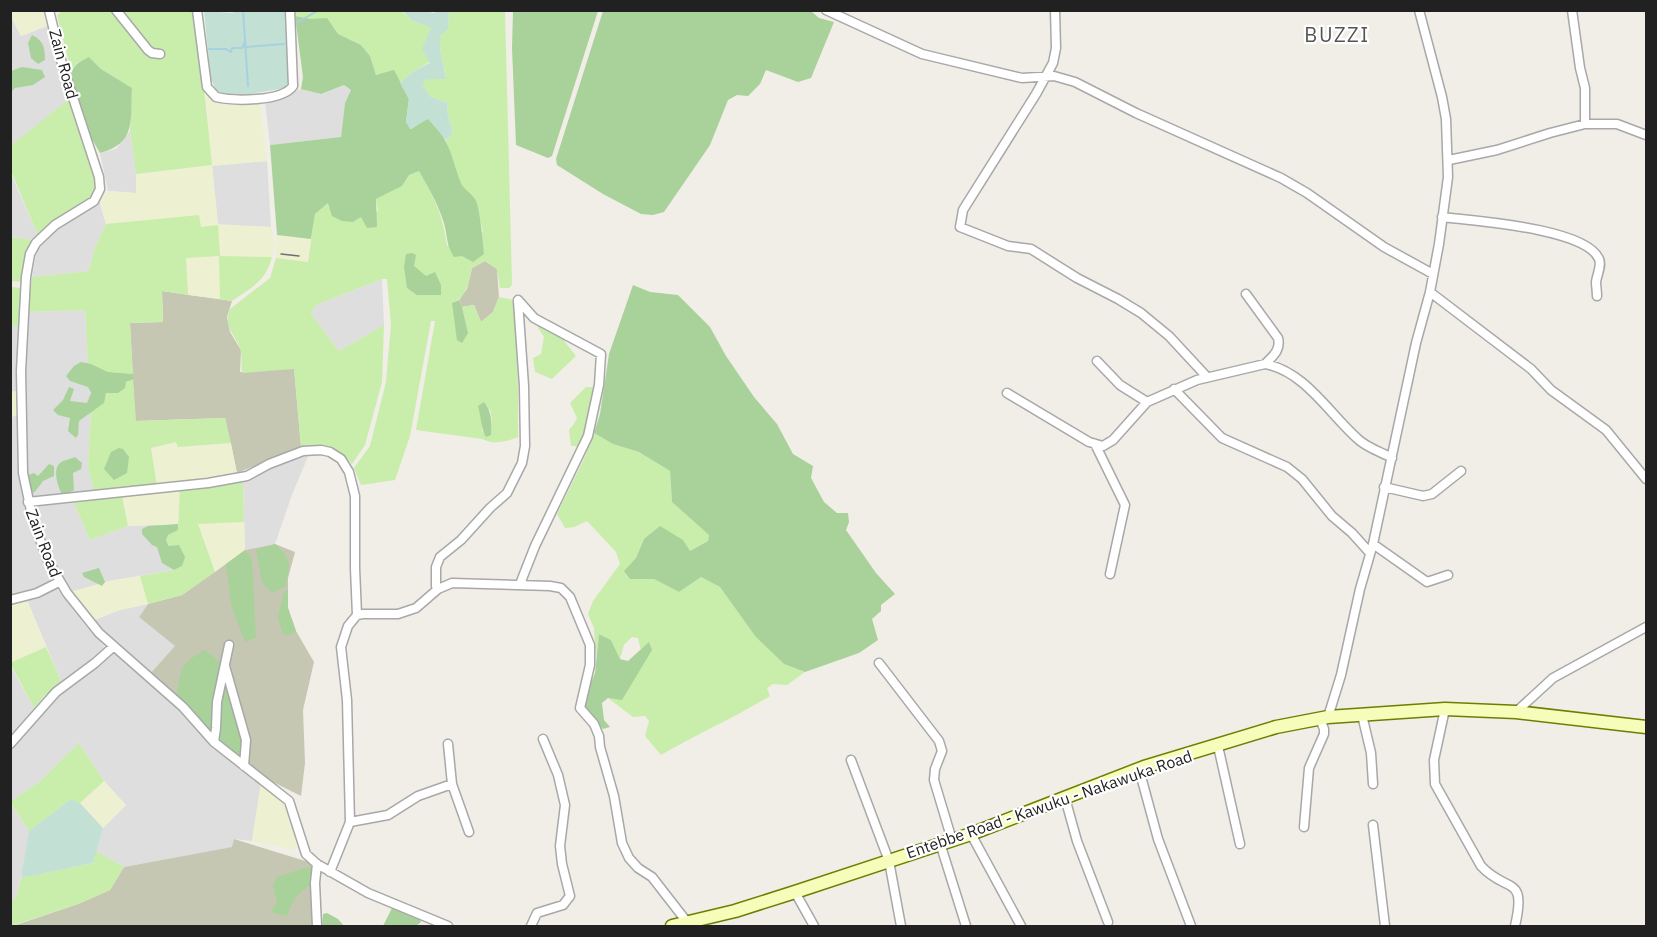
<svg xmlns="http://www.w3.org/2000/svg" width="1657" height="937" font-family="'IBM Plex Sans',sans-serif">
<rect width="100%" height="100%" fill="#f1eee7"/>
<path fill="#dfdede" d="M10,15L21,36L52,24L69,99L11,146Z
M344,85L351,90L345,103L341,137L270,145L265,102L301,89L321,94Z
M130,131L136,174V193L108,191L100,153L116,149Z
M267,161L271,227L218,225L212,165Z
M10,171L38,236L35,240L11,237Z
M99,200L106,224L94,250L89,271L32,277L36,254L41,243L69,219Z
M382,279L384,325L339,351L311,314L316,305Z
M85,310L91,412L88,466L94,493L74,497L31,496L28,488L24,404V355L28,312Z
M10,326H21L18,391L11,392Z
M18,415L19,476L23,497L31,530L52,575L50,583L45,588L11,597L10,417Z
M310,452L293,492L275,544L245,550L243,478Z
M74,503L90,540L128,526L158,525L174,570L109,581L71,592L63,579L47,548L34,505Z
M54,588L58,590L85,625L104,646L102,652L62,683L27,600L44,595Z
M148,604L139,617L176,646L150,674L102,632L92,621L120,610Z
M115,652L180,708L199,732L261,783L252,841L234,839L233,847L124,867L96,851L103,828L126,805L104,781L79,743L39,782L11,802V749L45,705L107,656Z
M10,665L34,708L10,739Z
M10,803L29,831L24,864L16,898L11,900Z"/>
<path fill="#c6c7b2" d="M485,261L497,269L499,297L493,312L481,322L474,305L462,307L459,300L467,289L472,268Z
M162,291L232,301L227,317L230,332L241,350L240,372L294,368L301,447L237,473L225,418L135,421L130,323L163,322Z
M275,544L295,552L288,578V608L296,631L314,662L303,710L305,763L301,796L261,776L208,734L150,674L175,646L139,617L148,604L182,595L245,550Z
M234,839L312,863L315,926H13L78,904L110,890L124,867L232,847Z"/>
<path fill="#edf1d2" d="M10,11H48L52,24L21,36L11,15Z
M206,92L213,99L228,105L260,103L267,161L212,166L218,224L271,227L275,244L272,257L220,256V299L188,295L186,258L219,256L200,227L199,215L106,224L99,200L108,191L136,193V174L211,165Z
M277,235L311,239L308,262L276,258Z
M18,391V415L11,417L10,392Z
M177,442L178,447L231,443L237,473L208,480L182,481L157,487L151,448Z
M180,488L178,524L128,526L122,496Z
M244,522L245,550L215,572L198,523Z
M140,576L148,604L120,610L92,620L71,592L109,581Z
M27,600L46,647L11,663L10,604Z
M104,781L126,805L103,828L80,803Z
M261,783L293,805L297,848L291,849L252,841Z"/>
<path fill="#c9edab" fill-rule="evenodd" d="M384,10L403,12L411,20L431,28L430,62L414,71L400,83L398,80L376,75L370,56L361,45L338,34L327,19H310L295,16V11Z
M63,11H113L153,59L151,48L119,11H196L212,165L136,174L130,131L132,88L101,69L89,57L77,63L71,71L57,15Z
M449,11H505L512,285L509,288H500L497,269L485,261L472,268C469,282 467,297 452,303L468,333L462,307L474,305L481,322L493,312L499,297L514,300L518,385V437C505,442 495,445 482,439L416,430L435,321H431L410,436L395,480L361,485L354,468L370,446L386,382L391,324L387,279H382L316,305L311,314L339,351L384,325L382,382L365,445L352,464C335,446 325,444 301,447L294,369L242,373C241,366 242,358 241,352C238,335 222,330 230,309L270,278L276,258L308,262L315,214L328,203L361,217L378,211L376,199L402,186L409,175L419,171C434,197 443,215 447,246L483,232L476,201L460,184L446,140L453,133L447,111L448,103L431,97L421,85L427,79L446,78L440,48V36L448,29ZM490,409L492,420L491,435L482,431V419Z
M69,99L99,170L95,196L38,236L11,171L10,146Z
M199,215L201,227L218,225L220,256L272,257C266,281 252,287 232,301L220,299L219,256L186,258L188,295L162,291L163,322L130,323L133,374L108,372L88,363L85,310L28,312L32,277L89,271L94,250L106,224Z
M10,237L35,240L23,282L11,281Z
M10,287L22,288L21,326H11Z
M537,323L562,338L576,356L552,379L535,372L533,358L541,354L544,337L538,328Z
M133,379L136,421L225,418L231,443L178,447L176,442L151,448L157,487L94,493L88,466L91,412L103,403L106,393Z
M586,387H593L587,425L579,446H571L569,430L574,424L577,418L570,403Z
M594,433L613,444L639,452L670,471L672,502L709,535L708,541L690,551L644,539L636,558L625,571L630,579H654L679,592L701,577L720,587L757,637L784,664L805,672L787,685L773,684L767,688L770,696C734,718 697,734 661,755L645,736L649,721L645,716L633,717L608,698L622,699L649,643L641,651L638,638L632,637L624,645L620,659L611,640L599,634L596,659L594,628L588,614L593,601L620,564L616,552L587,521L574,527L565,528L557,514L584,459Z
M243,478L244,522L198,524L215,572L182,595L148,604L140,576L174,570L182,566L166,540L168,535L178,530L180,488Z
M122,496L128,526L90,540L74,503Z
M46,647L62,683L45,695L34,708L10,663Z
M79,743L104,781L80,803L71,799L29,831L10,802L39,782Z
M96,851L124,867L110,890L78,904L11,926L10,900L16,898L21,878L93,863Z"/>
<path fill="#a8d29a" d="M513,11H598L552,156L548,158L516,145L512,48Z
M811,11L819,18L834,22L811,78L798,82L766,70L760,84L748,96L737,95L728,100L710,145L664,212L653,215L641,214L603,194L557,165L556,159L603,11Z
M295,16L311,19L327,18L338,34L361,45L370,56L376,75L394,70L409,99L406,122L411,129L428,118C450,140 450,153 460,181C462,188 470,192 475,199C480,206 483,244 484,254L473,262L462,256L454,257C445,243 448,234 443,220C437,202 428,187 419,171L409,175L402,186L376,199L377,227L367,228L361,217L353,222L342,221L332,216L328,203L315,214L311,239L277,235L270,145L341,137L345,103L351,90L344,85L321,94L301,89L303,77Z
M32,35C44,41 45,48 45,60L38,64L31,58L28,43Z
M89,57L101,69L132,88C130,120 137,143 100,153C90,134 56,83 77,64C80,61 85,59 89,57Z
M22,67L42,70L45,77L33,85L15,88L11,92V71Z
M412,253L416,255L414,266L426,276L435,272L441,285V295H417L407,288L404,267L406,254Z
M633,285L650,292L678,295L710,327L726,356L754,397L777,424L793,454L813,466L811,478L824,502L837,513H848L849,522L846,530L876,573L895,594L881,605V611L872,619L878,640L859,653L805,672L784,664L756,637L720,587L701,577L679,592L654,579H630L624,571L636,558L644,539L660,526L683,540L690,551L708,541L709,535L672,502L670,471L639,452L613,444L594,433L600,414L609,354Z
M459,300L462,307L468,333L462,343L457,340L452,303Z
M81,362L91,364L108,372L133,374L134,379L126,382L125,388L118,393H106L104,403L79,421L78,435L76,438L68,431L70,418L58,415L53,410L63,400L69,387L74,389L70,401L87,403L91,393L88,387L70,381L66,376L74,366Z
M484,402C492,413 492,422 491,435L486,437C481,429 481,416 478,406Z
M119,448L123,449L129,457L127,473L114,480L104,469L111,452Z
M75,457L82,463L81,469L73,473L74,490L63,496C58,489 52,469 60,463C64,460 71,459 75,457Z
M49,464L54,466V476L43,481L34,493L28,488V475L34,473L38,476Z
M178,524V530L168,535L166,540L169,546L179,545L185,557L182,566L174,570L162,563L157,547L152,545L142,534V529L148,526Z
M275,544C293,560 290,566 285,587L272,593L262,582L256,550Z
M245,550L252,559L256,638L245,642L231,605L226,564Z
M99,568L105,582L102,586L84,577L82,573Z
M284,591H288V608L296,631L288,636L282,633L278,617Z
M599,634L611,640L620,659L628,661L649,642L652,650L622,700L608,698L602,703L604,720L610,727L603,729L585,709L586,695L595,673Z
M205,650L223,664L220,679L233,692L243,733L241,756L236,760L208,734L177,693C182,665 180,664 205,650Z
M313,867C316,885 311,884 299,894C293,900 290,908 287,916L273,913L271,911L277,903L273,885L277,877L304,868Z
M393,906L419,917L421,922L416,926H383Z
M327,913L338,919L344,926H322L323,914Z"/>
<path fill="#c3e0d4" d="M234,10L286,11L291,80L286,88L231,97L217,91L211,79L204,11L233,13Z
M403,11H424L434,13L437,11H449L448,29L440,36V48L446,79H427L422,85L431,97L448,103L447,111L453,133L446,140L428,119L410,129L406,122L409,99L400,83L414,71L430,63L422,49L431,28L411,20Z
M71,799L80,803L103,828L93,863L21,878L29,831Z"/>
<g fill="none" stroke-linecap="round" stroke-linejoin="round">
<path stroke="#a6d1e1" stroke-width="2" d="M243,10L248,86
M296,23L319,10
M245,47L284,44
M209,49H226L231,52L232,48H242L245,42"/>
<defs>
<path id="minor" d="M49,10L62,64L99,177L100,189L94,201L55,225L36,243L30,254L26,277L21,371L23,473L33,520L47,559L67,593L99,633L183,707L214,742L289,801L306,854L317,864L368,893L448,926
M116,10L148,50L152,53L160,54
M197,10L207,87L216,97C233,101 282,102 293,86L290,10
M826,10L922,54L1022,78L1054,76L1075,82L1136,113L1281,178L1307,193L1384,247L1433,274
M1055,10L1056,48L1053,63L1036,94L963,210L960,227L1008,246L1031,249L1077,278L1118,299L1141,313L1169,336L1207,377
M1572,10L1580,68L1585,88V124
M1449,160L1497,150L1550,133L1585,124H1617L1646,135
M1442,217C1474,221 1586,228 1599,259C1602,266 1597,274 1596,282C1596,286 1597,291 1597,296
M1430,292L1531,369L1551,390L1606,430L1646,479
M1246,294L1278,338C1281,350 1273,356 1265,364
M518,300L534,318L601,354L599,385L588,436L535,546L520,584
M1097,361L1120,385L1147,402L1197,380L1265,364C1305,371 1330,415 1359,440C1368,448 1381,452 1392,458
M1174,389L1222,438L1287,467L1302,479L1332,516L1352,533L1370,553
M1007,393L1089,442L1103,446L1113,440L1147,402
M1095,444L1125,505L1110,574
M1384,487L1423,496L1432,494L1461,471
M28,502L208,483L247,476L269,464L303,451L321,450L330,452L341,459L349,472L355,496V568L357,615
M1373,544L1427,582L1448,575
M438,589L436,586V567L440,557L461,540L490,508L507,493L522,463L525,446L524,386L518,301
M10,600L37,593L59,582
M879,663L939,741L942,751L935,769L934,780L952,840
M225,666L246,740L244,766
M1445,709L1434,760L1435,784L1481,866C1507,894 1527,874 1515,926
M1516,712L1553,678L1646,627
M1362,715L1371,753L1373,784
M1328,717L1341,675L1360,589L1373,544L1416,343L1430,292L1439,244L1448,177L1446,119L1442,97L1419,10
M214,742L216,728L217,702L229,645
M10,744L56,692L95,663L114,646
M448,744L452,784
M1218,746L1240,844
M851,760L889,861L901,926
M1139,769L1158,839L1191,926
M1065,798L1077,841L1108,922
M350,822L388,815L418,796L452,784L469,832
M1373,825L1385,926
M1304,827L1309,768L1324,734V729L1320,719
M971,834L1021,926
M940,843L966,926
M317,864L315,883L317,926
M330,872L350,822L347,700L341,647L348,626L357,615L363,614H398L416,608L438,589L452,583L550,586L561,588L570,597L590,645V665L580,708L594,724L599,736L600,747L614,796L622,843L629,858L638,868L652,877L687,922
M795,892L814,926
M531,926L537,913L563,905L570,896L562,864L560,846L565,805L558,775L543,739"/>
<path id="secondary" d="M672,926L735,911L795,892L971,834L1144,767L1276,727L1328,717L1445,709L1516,712L1646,727"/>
</defs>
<use href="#minor" stroke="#a8a8a8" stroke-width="11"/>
<use href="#secondary" stroke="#6c7f00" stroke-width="15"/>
<use href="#minor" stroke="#fff" stroke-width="8"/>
<use href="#secondary" stroke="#f6fcba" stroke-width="12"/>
<path stroke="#6f6f6f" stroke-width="1.5" d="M281,254L299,256"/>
</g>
<g text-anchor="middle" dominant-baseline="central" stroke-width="4.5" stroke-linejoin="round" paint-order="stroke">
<g font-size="16" fill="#212121" stroke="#fff">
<text transform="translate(64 64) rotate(75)">Zain Road</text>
<text transform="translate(44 543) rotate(69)">Zain Road</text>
<text transform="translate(1049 804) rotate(-19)">Entebbe Road - Kawuku - Nakawuka Road</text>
</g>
<g font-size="20" letter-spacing="1.5" fill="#545454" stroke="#fff">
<text x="1337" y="34">BUZZI</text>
</g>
</g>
<rect width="1657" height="937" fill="none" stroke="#212121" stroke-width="24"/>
</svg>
